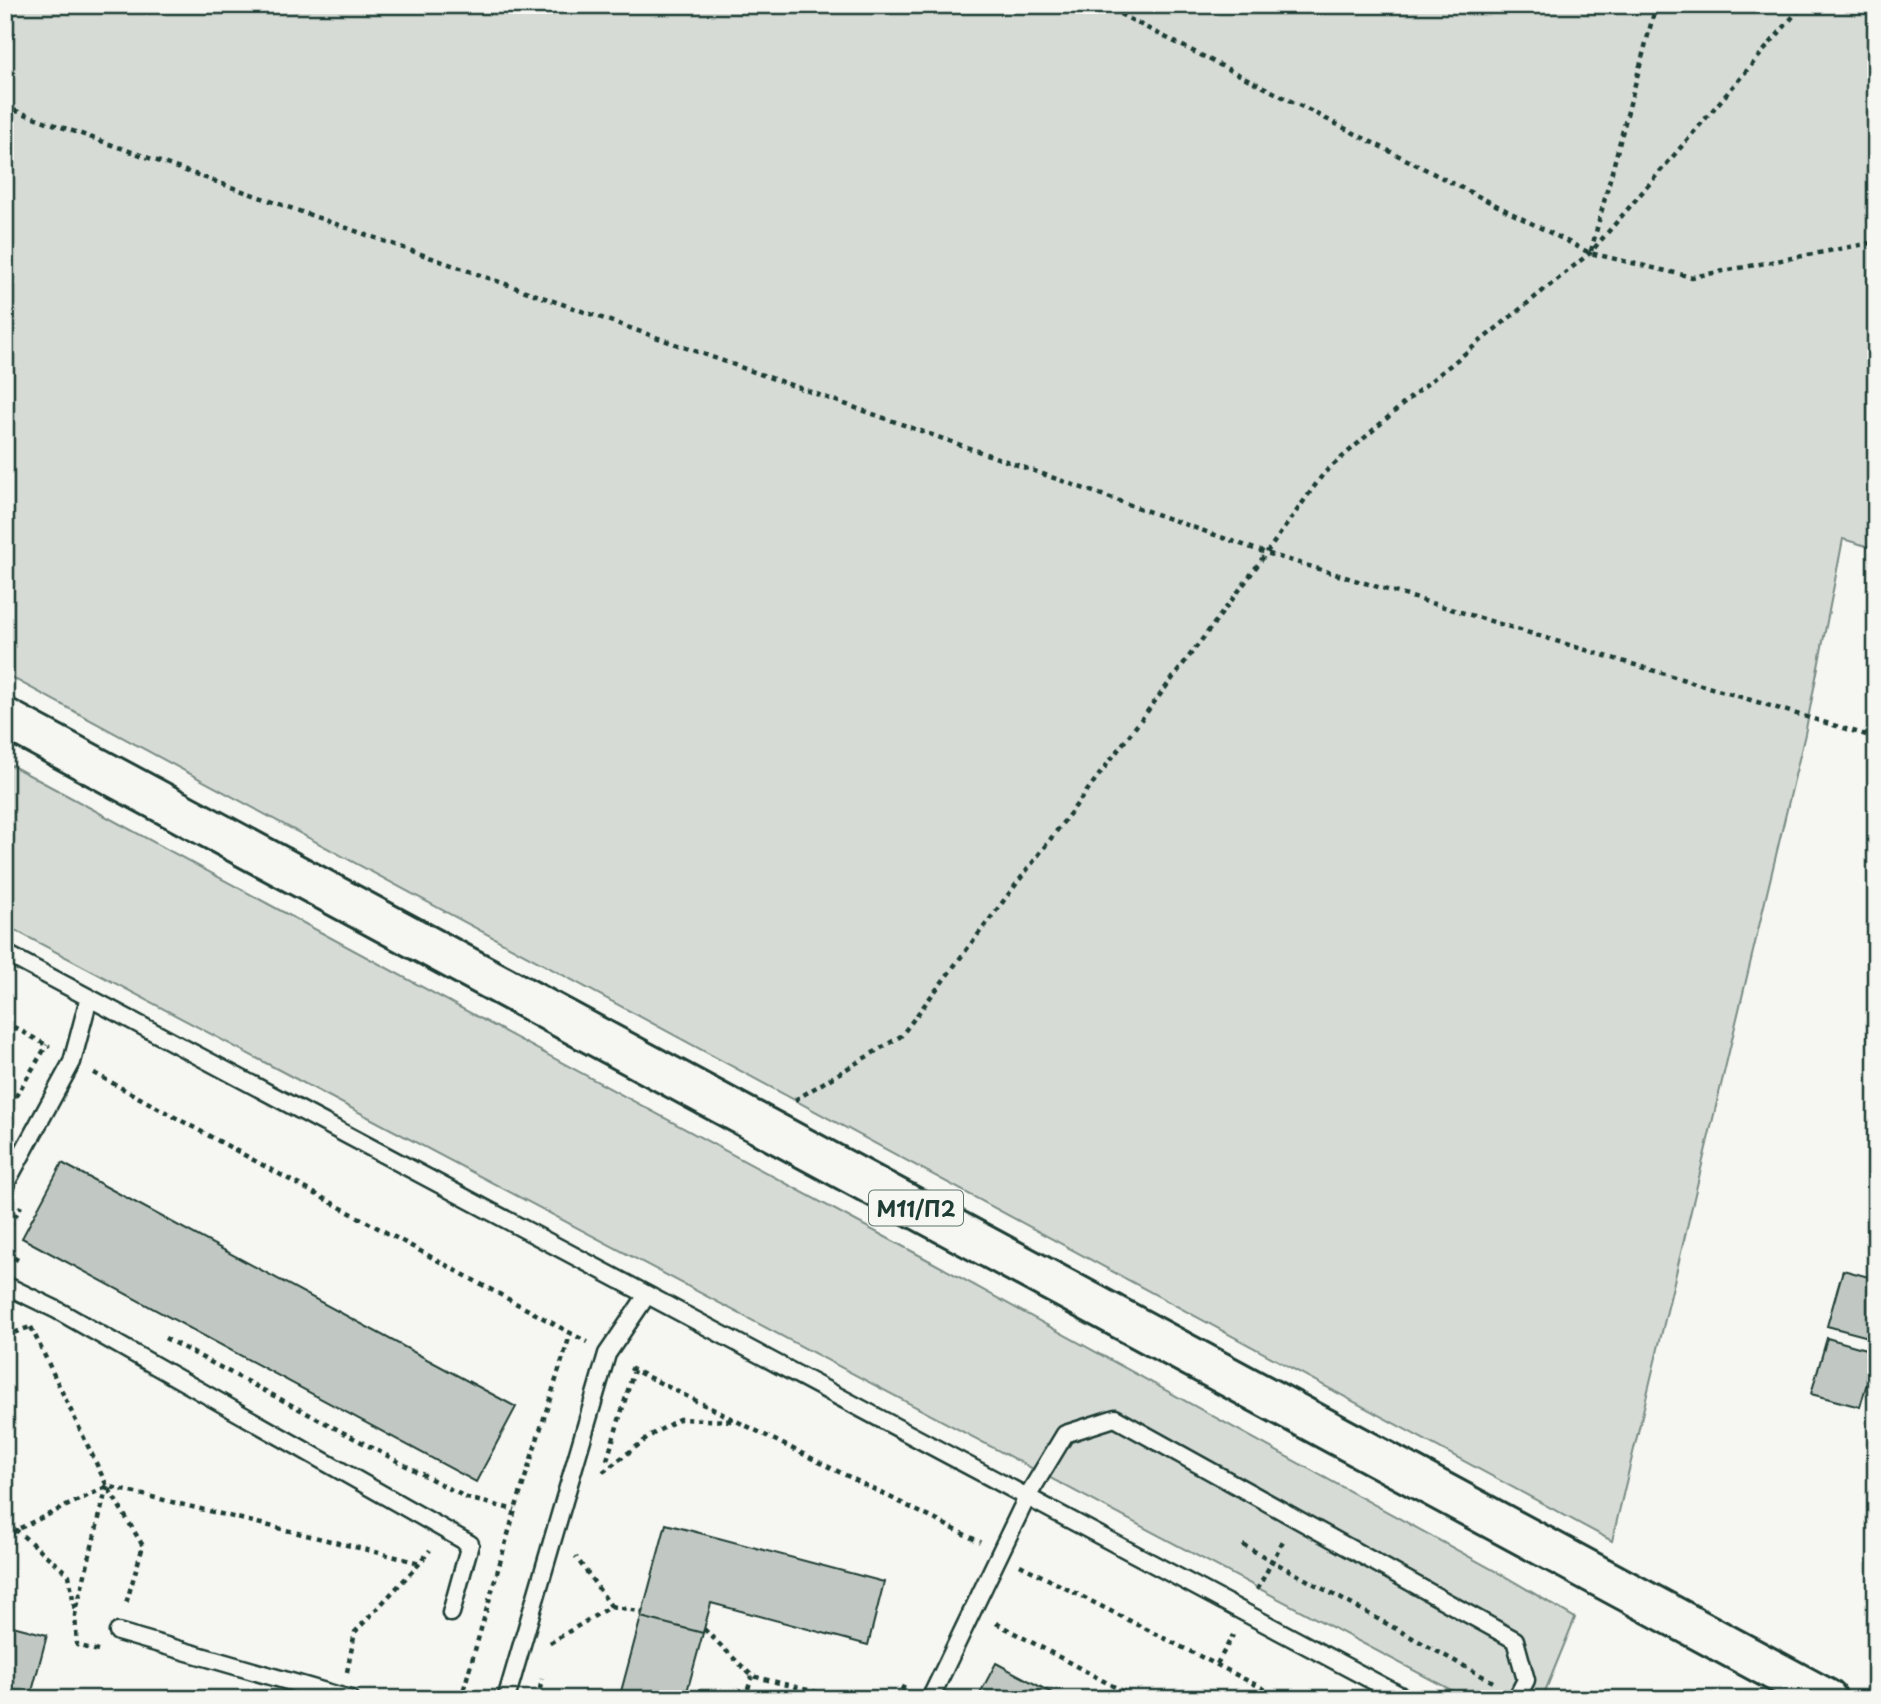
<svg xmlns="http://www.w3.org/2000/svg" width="1881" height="1704" font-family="'Playpen Sans',sans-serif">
<rect width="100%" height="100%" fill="#f6f6f2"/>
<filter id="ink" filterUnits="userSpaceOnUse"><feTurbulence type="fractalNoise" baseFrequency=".0143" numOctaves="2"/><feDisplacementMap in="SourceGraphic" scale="14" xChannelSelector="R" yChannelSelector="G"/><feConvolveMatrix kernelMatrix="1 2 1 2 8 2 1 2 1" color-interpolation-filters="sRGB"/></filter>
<g filter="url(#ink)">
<path fill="#d6dbd6" stroke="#7a8c85" stroke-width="2" d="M5,5H1876V549L1843,539L1805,734L1612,1541L5,674Z
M5,762L930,1261L1508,1578L1575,1618L1542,1699H1468L5,925Z"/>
<path fill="#c1c8c3" stroke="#1f3d34" stroke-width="2" d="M62,1163L516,1407L476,1482L22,1238Z
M1843,1270L1876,1279V1339L1827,1326Z
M1827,1338L1876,1352L1860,1407L1811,1394Z
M666,1524L884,1582L868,1645L711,1603L703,1633L641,1617Z
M641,1617L703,1633L685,1699H619Z
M5,1624L47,1635L30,1699H5Z
M996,1663L1063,1699H977Z"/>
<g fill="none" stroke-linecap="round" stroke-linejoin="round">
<defs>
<path id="service" d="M5,953L1407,1699
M5,1185L72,1062L89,998
M5,1285L57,1310L470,1544L451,1613
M118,1632L350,1699
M506,1699L607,1354L647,1295
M930,1699L1027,1497L1065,1434L1115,1418L1515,1640L1526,1680L1516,1699"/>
<path id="trunk" d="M5,718L1827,1699"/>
</defs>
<use href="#service" stroke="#1f3d34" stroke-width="21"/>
<use href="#trunk" stroke="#1f3d34" stroke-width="44"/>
<path stroke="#1f3d34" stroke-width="4.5" stroke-dasharray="5 5" stroke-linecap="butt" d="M1102,5L1590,253L1692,277L1876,242
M5,107L1266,553L1876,738
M1591,251L1656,5
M5,1022L50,1047
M94,1073L587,1342
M795,1100L901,1036L1241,588L1324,473L1417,392L1590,253L1803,5
M5,1114L47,1045
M5,1235L21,1206
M5,1253L18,1260
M31,1327L107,1486L143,1546L125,1607
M5,1336L30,1327
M165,1338L467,1498L515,1510
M630,1368L980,1542
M607,1460L634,1370
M603,1472L653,1434L679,1419L732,1421
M5,1528L16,1530L69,1575L75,1611
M5,1541L16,1530L106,1487
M1243,1545L1495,1683
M1020,1565L1284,1699
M1257,1590L1284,1539
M611,1606L643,1612
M996,1623L1137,1699
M704,1629L752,1676L844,1699
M550,1643L611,1606L576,1557
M98,1651L77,1645L75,1615L107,1486L420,1563
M1217,1664L1233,1635
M347,1672L355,1632L420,1563L430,1550
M461,1699L515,1510L571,1332
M538,1699L542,1679
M745,1699L752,1676
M897,1699L906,1682"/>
<use href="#service" stroke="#f6f6f2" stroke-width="16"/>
<use href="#trunk" stroke="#f6f6f2" stroke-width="38"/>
</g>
</g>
<g text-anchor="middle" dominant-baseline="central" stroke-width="6" stroke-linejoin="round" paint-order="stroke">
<rect fill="#f6f6f2" stroke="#60746d" stroke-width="2" x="869" y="1190.5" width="94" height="35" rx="5"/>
<g font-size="21" font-weight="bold" fill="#1f3d34">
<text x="916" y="1208">М11/П2</text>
</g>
</g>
<rect width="1881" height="1704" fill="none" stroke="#f6f6f2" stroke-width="28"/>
<rect x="14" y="14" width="1853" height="1676" fill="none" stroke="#1f3d34" stroke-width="2.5" filter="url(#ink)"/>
</svg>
